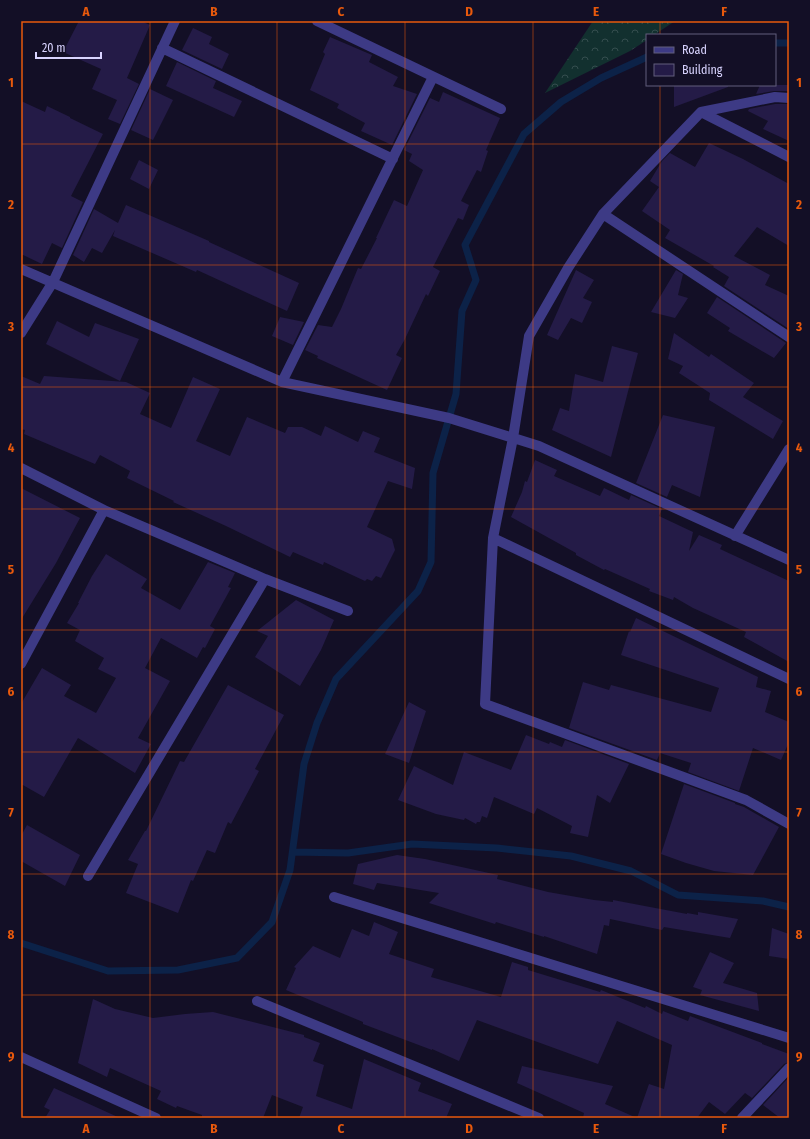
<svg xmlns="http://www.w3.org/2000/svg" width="810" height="1139" font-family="'Fira Sans Condensed',sans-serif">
<defs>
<pattern id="forest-crowns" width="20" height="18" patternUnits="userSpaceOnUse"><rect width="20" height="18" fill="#12302f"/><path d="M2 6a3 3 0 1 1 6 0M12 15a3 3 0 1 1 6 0" fill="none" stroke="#344d4e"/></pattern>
</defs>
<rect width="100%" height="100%" fill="#130f26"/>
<path fill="url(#forest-crowns)" d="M593,21H675L654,35H647V40L630,51L545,93Z"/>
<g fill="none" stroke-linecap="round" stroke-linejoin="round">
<path stroke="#0c2248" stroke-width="7" d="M775,43H789
M293,852L348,853L412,844L497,848L571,856L631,871L678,895L763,901L789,907
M21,943L108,971L178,970L237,958L272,922L290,870L304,764L317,723L336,679L418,591L431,562L433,473L456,394L462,311L476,280L465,245L524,134L561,102L601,78L647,57"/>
</g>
<path fill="#241b47" d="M79,21H141L150,25L127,78L139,84L120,124L108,119L117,100L92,89L101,69L63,52Z
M193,28L212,37L209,44L229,54L222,69L182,50Z
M330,37L372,55L369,62L398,77L393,86L417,94L392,145L361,131L365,123L337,108L339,104L310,90L325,54L323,52Z
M177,62L216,81L213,88L242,101L234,117L166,86Z
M674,85H728V87L674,107Z
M760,85H789V91H774L756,94Z
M150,89L173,100L153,140L131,130Z
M443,92L500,118L486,150L488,151L481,172L477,170L461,201L469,205L463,220L458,218L433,267L440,271L428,296L426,294L405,339L396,355L402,358L387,390L317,358L318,356L305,350L318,325L332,327L341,309L358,268L361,269L377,238H376L394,200L407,206L423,170L409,161L412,154L404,150L430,98L439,102Z
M21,101L45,112L47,106L70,117V118L103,134L71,196L83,202L62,248L52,243L42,264L21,254Z
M775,104H789V141L763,129L768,121L748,111L749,109Z
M709,143L743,159L789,184V246L757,227L734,256L770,275L765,285L789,296V329L724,286L729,277L713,267L714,266L665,238L670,230L642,211L659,187L650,181L662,161L670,153L695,167Z
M139,160L158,170L149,189L130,179Z
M126,205L209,241V242L299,283L287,311L197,270L196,272L113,236L115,230L102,253L92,248L84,262L73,255L94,209L118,223Z
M576,270L594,280L583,298L592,302L582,323L571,318L558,340L547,335Z
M676,270L683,274L678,295L688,298L675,318L651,312Z
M717,297L786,343L774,358L728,331L730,328L707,313Z
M280,317L304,322L293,345L272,336Z
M57,321L89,337L95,323L139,339L120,381L46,344Z
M674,333L709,357L711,354L754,383L743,397L783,421L773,439L709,400L710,393L679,373L683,366L668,359Z
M612,346L638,353L611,457L552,430L560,408L569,411L575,374L603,382Z
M21,376L40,384L44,376L126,382L150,393L140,414L171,428L193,377L220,389L196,441L230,456L247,417L285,433L288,427H302L321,436L325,426L358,442L363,431L380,438L374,452L415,468L412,489L388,481L367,527L392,539L395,550L381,578L376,576L372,581L367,579L365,581L324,562L323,565L293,552L290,557L226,526L173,502L174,501L127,478L130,471L100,455L95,464L24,434L25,430L21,429Z
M663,415L715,427L700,497L672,485L667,497L636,483Z
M535,460L557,470L554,476L600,496L604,488L629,500L631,495L662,509L659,516L693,532L689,551L699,535L722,545L720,549L789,581V662L744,637L746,632L693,608L674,597L673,600L649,591L650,589L605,569L604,570L576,555V553L511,517L522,492L525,481L527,482Z
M21,488L80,518L56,563L21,620Z
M106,554L147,579L141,588L180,610L208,562L235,573L228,587L231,588L210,626L215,629L205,648L203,647L197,658L161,638L145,668L170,681L138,738L151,744L135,773L78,738L44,797L21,784V704L42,668L71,685L64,696L96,713L116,678L98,669L104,658L75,641L80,630L67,623L79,603H78L92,576Z
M296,600L334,620L321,650L300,686L255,657L268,636L257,631Z
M636,618L758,677L756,687L771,691L765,712L789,722V742L781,760L753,748L739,791L688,772L691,763L660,753L657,760L569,728L583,682L609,690L611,685L711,712L719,688L621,655L629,631L630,632Z
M228,685L284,715L255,769L259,771L231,824L228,822L215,853L207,850L193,881L191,880L178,913L126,893L138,864L128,860L145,831H146L180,761L184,762Z
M409,702L426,711L409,763L385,754Z
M526,735L549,744L550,742L562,747L565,740L629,764L610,803L597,795L588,837L570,833L572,826L537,808L534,814L494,797L487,818L482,816L480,822H477L476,824L465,818L464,820L436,814L398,800L414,766L453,785L464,752L511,770Z
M684,784L735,803V804L744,807L779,827L753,875L714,871L686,863L661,854Z
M27,825L80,855L65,886L21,861V836Z
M397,855L425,859L498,875L497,879L548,892L594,900L613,902V900L687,914V913L698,915V912L738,919L730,938L664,927L662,930L610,919L609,926L604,925L597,954L544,936V937L496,922L495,924L429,903L439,893L377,883L374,890L353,884L358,864Z
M374,922L398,932L389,954L434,969L431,977L501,997L512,962L528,967V970L600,992L601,990L645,1008L646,1006L662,1014L663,1011L688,1021L690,1016L762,1043V1045V1044L789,1054V1062L784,1064L752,1098L745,1093L725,1114L709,1102L697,1118H583L584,1113L517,1083L522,1066L613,1086L605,1104L637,1118L649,1084L664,1089L672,1045L617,1021L598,1064L477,1020L459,1061L432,1049V1050L363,1024V1022L286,990L296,968L294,967L313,946L340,958L352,929L369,936Z
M772,928L789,934V959L769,956Z
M710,952L734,963L723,983L757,993L759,1011L700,995L702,990L693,987Z
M93,999L115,1009L153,1018L185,1014L213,1012L304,1035V1037L320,1043L313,1061L324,1065L316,1096L352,1109L364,1059L419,1082L421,1083L418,1091L452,1104L446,1118H299L303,1107L272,1095L263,1118H202V1115L177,1106L176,1108L157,1099L161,1091L110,1068L107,1077L78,1063Z
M789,1077V1118H780L763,1105Z
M54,1088L120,1118H45L50,1110L44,1107Z"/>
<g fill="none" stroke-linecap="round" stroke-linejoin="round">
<path stroke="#3d3a85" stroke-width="10" d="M317,21L501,109
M162,48L393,159
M789,98L775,97L701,112L603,214L568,268L529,336L513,438L493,538L485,704L746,800L789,824
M701,112L789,157
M603,214L789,337
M21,269L282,382L449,418L539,446L789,560
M21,333L53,282L175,21
M282,382L433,77
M21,468L104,510
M735,536L789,449
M493,538L789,679
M21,664L104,510L265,579L348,611
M88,876L265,579
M334,897L789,1038
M257,1001L539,1118
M21,1057L156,1118
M742,1118L789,1068"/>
</g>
<path fill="none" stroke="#e8590c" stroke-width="1" stroke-opacity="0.55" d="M150,21V1118M277,21V1118M405,21V1118M533,21V1118M660,21V35M660,85V1118M21,144H789M21,265H789M21,387H789M21,509H789M21,630H789M21,752H789M21,874H789M21,995H789"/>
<rect width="810" height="1139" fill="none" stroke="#130f26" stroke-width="44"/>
<rect x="646" y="34" width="130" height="52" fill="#130f26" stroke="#625e7d"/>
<rect x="654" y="47" width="20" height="6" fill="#3d3a85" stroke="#625e7d"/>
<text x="682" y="54" font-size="12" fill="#d9d4ff">Road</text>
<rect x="654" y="64" width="20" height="12" fill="#241b47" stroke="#625e7d"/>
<text x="682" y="74" font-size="12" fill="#d9d4ff">Building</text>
<path d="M36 52v6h65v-6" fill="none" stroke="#d9d4ff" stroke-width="2"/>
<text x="42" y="52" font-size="12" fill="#d9d4ff" stroke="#130f26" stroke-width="3" paint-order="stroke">20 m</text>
<rect x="22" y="22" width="766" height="1095" fill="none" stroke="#e8590c" stroke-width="1.5"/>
<g font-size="13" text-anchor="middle" font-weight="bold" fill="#e8590c">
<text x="86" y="16">A</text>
<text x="214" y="16">B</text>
<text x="341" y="16">C</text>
<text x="469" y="16">D</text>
<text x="596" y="16">E</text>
<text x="724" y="16">F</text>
<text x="11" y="87">1</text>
<text x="799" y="87">1</text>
<text x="11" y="209">2</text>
<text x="799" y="209">2</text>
<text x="11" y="331">3</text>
<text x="799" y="331">3</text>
<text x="11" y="452">4</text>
<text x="799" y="452">4</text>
<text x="11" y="574">5</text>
<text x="799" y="574">5</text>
<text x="11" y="696">6</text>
<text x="799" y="696">6</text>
<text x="11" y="817">7</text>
<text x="799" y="817">7</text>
<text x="11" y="939">8</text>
<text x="799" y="939">8</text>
<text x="11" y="1061">9</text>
<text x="799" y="1061">9</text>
<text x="86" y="1133">A</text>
<text x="214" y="1133">B</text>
<text x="341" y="1133">C</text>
<text x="469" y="1133">D</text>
<text x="596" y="1133">E</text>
<text x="724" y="1133">F</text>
</g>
</svg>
